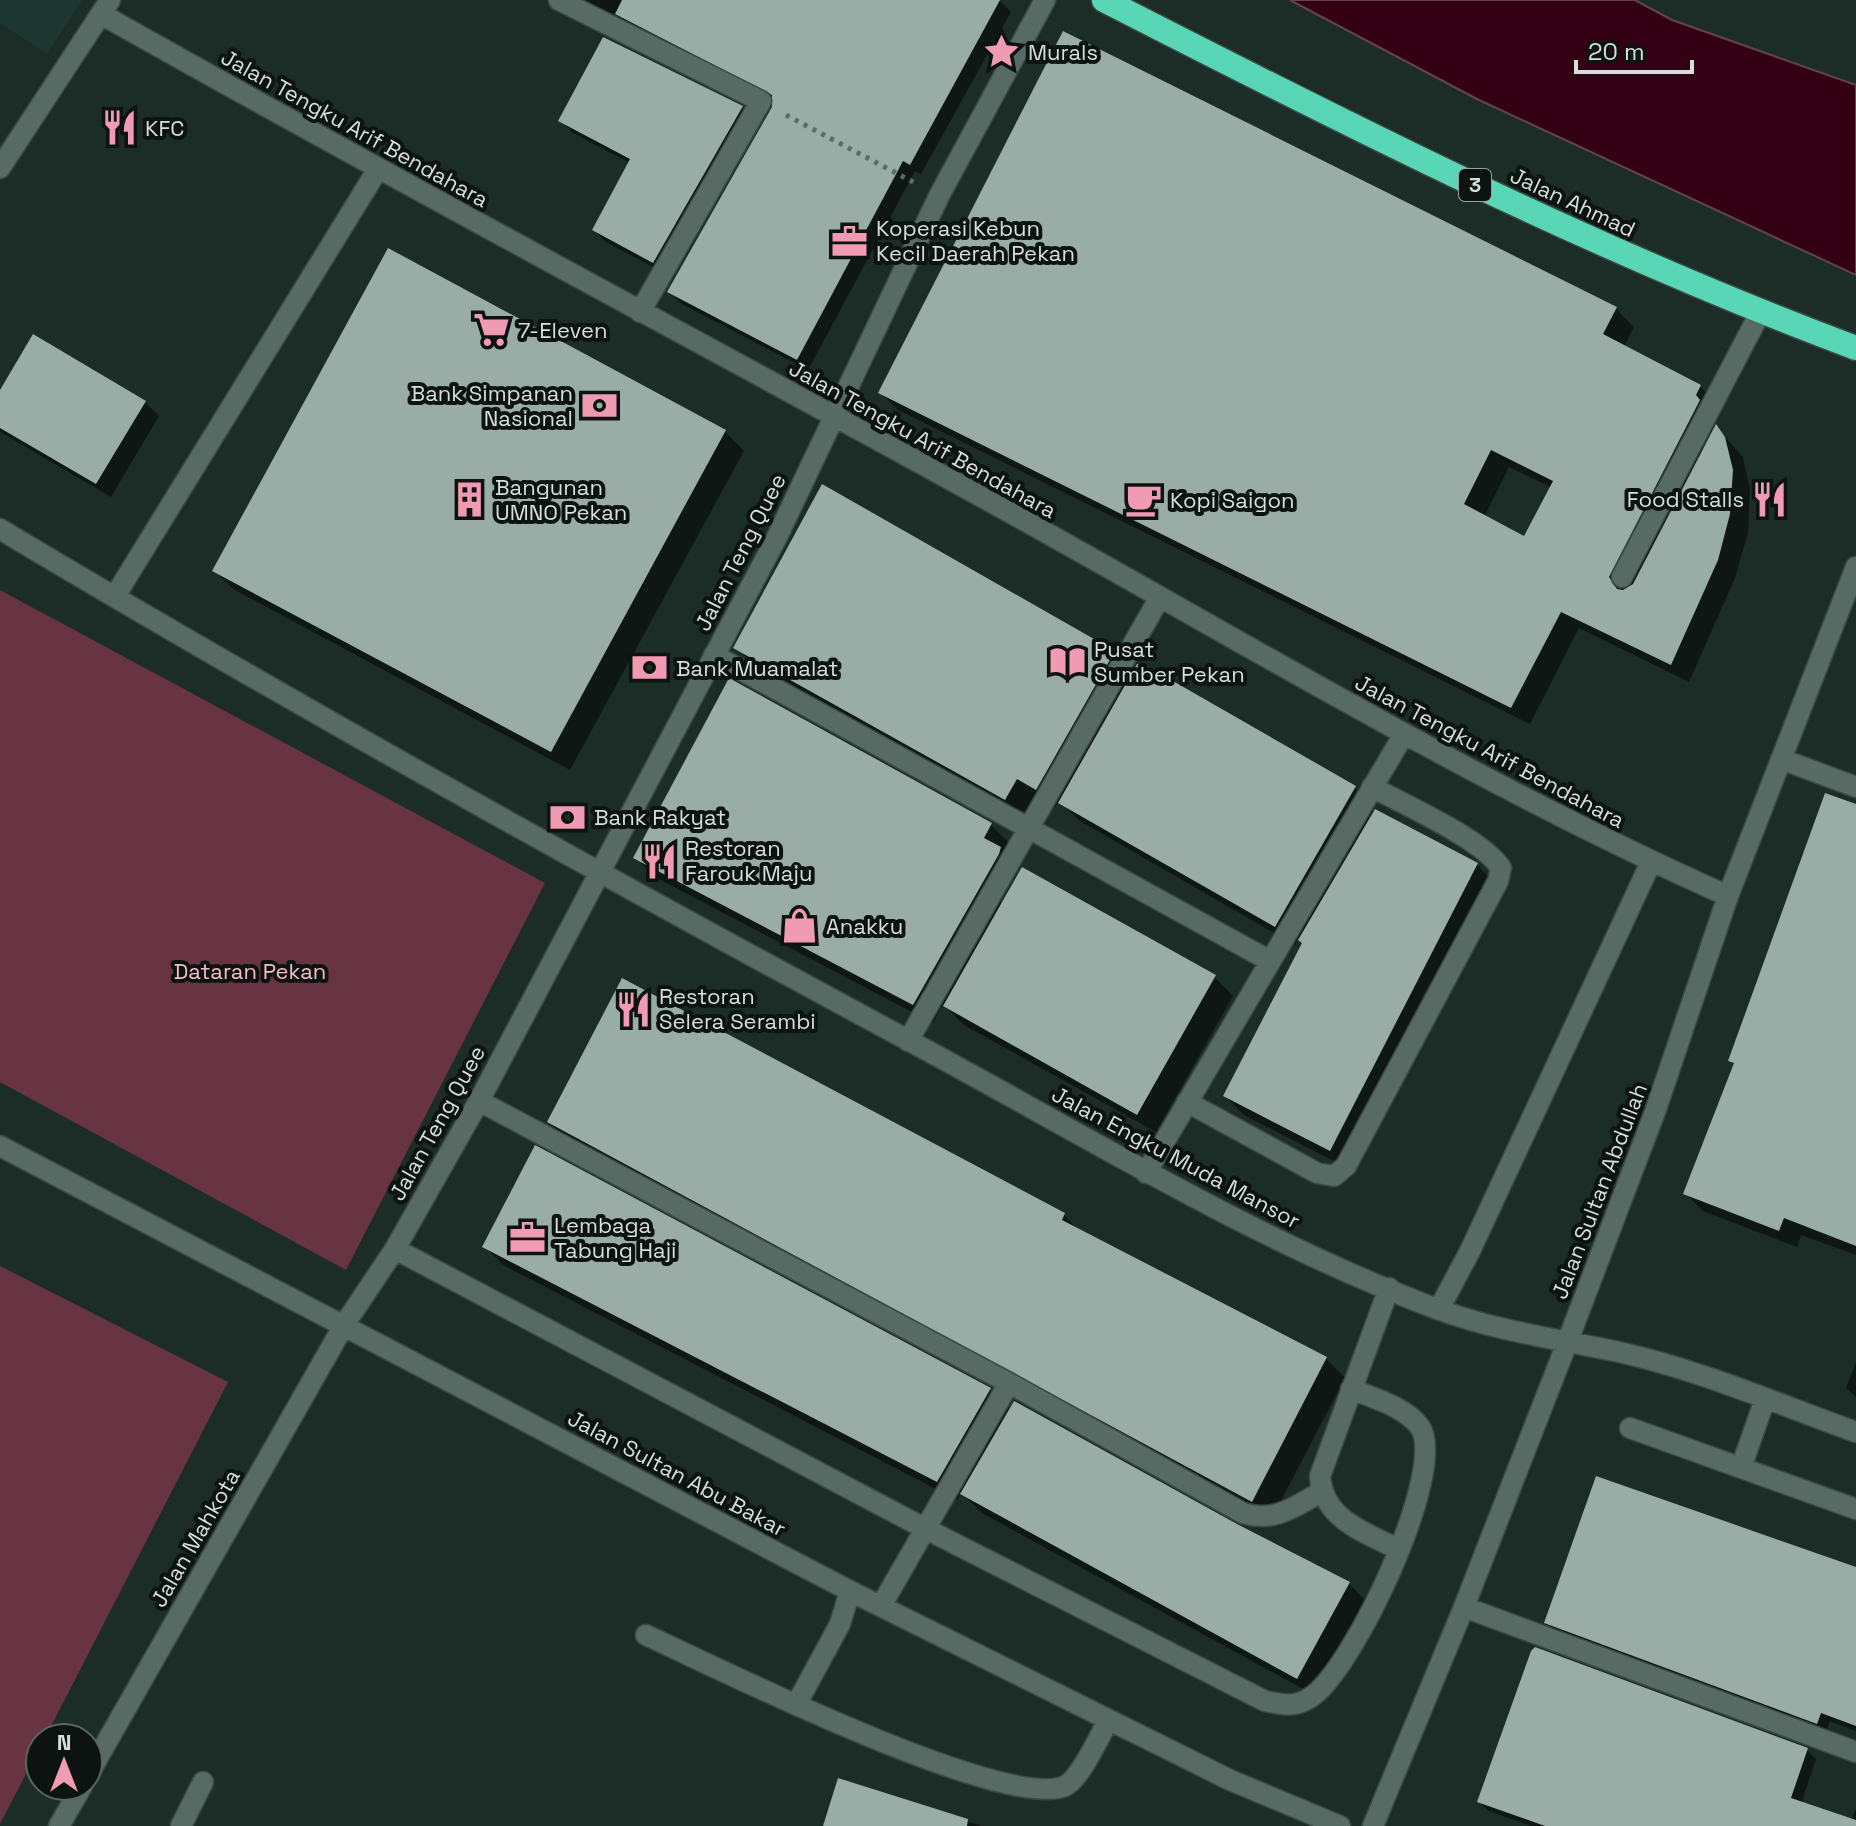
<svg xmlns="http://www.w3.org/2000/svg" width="1856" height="1826" font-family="'Space Grotesk',sans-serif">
<rect width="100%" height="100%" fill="#1c2c27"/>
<path fill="#1d362f" d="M0,0H82L47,54L0,23Z"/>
<path fill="#683444" d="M0,590L545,883L346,1270L0,1082Z
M0,1266L228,1382L45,1738H40V1747L0,1824Z"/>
<path fill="#330014" stroke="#644350" stroke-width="2" d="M1290,0H1635L1672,20L1856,85V275L1477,99Z"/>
<path fill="#0007" fill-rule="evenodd" d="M581,0H999L1011,12L921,174L915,171L808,370L680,303L669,291L774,108V98Z
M1064,34L1616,309L1634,327L1624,347L1700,387L1718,405L1712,414L1716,420L1702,447L1706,449L1717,428L1743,457L1750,490L1748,533L1735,578L1689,682L1579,628L1530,724L898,410L880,392ZM1509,467L1552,488L1525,538L1484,517Z
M742,108L754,120L666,274L606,242L594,230L630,163L573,133L561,121Z
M0,394L145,402L159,416L111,497L0,432Z
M725,432L744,451L570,770L233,589L214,570Z
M736,647L1113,652L1134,673L1144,667L1355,788L1374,807L1372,810L1477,865L1496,884L1349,1169L1244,1115L1225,1096L1304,944L1298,938L1295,945L1080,821L1059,801L1055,807L1037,797L1025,818L755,666Z
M1856,806V1255L1801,1235L1797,1247L1703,1211L1686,1194L1735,1065L1731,1061Z
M991,825L1010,844L1004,853L1019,868L1000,902L1214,977L1233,996L1156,1132L964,1025L943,1004L933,1023L655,877L636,858Z
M549,1122L1064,1215L1080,1231L1326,1359L1345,1378L1271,1520L568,1141Z
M484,1246L990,1390L1011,1410L1349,1584L1368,1603L1316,1696L982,1513L961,1492L957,1500L503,1265Z
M1856,1362V1397L1846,1388Z
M1856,1569V1731L1830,1721L1826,1732L1556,1631L1546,1622Z
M1807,1750L1816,1759L1801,1804L1851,1821L1856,1808V1826H1531L1489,1811L1479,1802Z
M840,1781L982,1826H825Z"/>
<path fill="#99ada6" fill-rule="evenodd" d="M622,0H1000L910,165L903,161L797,360L667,292L772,107V95L615,14Z
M1063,31L1617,307L1603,334L1701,385L1696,395L1700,400L1609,577L1617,589L1623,590L1633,584L1716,424L1725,437L1733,470L1730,514L1718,560L1671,665L1561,612L1511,708L878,393ZM1491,450L1553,481L1524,536L1464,504Z
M603,37L743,106L653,263L592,230L630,159L558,121Z
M388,248L726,430L551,752L212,571Z
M33,334L146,401L96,484L0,428V390Z
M822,484L1115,651L1036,790L1017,779L1005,800L733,648Z
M1137,664L1145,665L1356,786L1275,927L1058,803Z
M729,678L992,823L984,838L1001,847L999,854L913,1005L633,858Z
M1825,793L1856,804V1246L1784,1218L1779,1231L1683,1194L1734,1063L1728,1061Z
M1375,809L1478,863L1330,1151L1223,1096L1302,943L1298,940Z
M1022,867L1216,975L1137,1115L943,1006Z
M622,978L1065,1213L1062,1220L1327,1357L1252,1502L547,1122Z
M535,1145L991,1388L937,1482L482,1247Z
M1014,1401L1237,1524L1350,1582L1297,1679L960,1494Z
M1596,1476L1856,1567V1726L1821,1713L1817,1724L1544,1623Z
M1535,1647L1808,1748L1791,1798L1856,1820V1826H1545L1477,1802L1531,1651Z
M838,1778L968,1819L967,1826H823Z"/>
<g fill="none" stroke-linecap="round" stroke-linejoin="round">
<defs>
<path id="minor" d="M559,0L761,101L640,312
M101,14C392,179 688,335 982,497C1229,633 1470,781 1728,896
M0,168L110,0
M0,529C301,709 608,879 917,1045C1088,1137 1254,1240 1437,1309C1496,1331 1558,1339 1619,1352C1700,1370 1778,1404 1856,1432
M1622,577L1761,311
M115,596L378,169
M714,655L1270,961
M1781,759L1856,787
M908,1041L1160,597
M479,1101L1009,1383L1243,1513C1274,1523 1294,1507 1321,1492
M1187,1102L1317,1173L1334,1176L1346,1166L1498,881L1501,868C1482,839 1405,805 1372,787
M0,1146L850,1591L1230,1780L1340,1826
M1146,1173L1404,734
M395,1249L926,1529L1265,1701C1284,1705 1295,1708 1311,1697C1353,1670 1448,1470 1420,1427C1406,1407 1373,1398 1351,1389
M1389,1288L1320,1476C1323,1519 1364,1532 1398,1549
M1439,1309L1470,1251L1651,862
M1630,1428L1856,1509
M1742,1465L1765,1399
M881,1606L1009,1383
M1464,1607L1856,1752
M646,1635C715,1667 1006,1812 1065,1786C1080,1779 1099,1737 1108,1721
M796,1705L840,1624L850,1591
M88,1775L344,1325L395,1249L479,1101L777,537L939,196L1045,0
M59,1826L82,1786
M181,1826L203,1782
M1373,1826L1464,1607L1567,1343L1655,1112L1728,896L1856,567"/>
<path id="highway" d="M1104,0C1350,126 1596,251 1856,348"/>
</defs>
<use href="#minor" stroke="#3b4945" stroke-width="23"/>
<use href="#highway" stroke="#3b4945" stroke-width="27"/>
<path stroke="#5e6c67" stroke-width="5" stroke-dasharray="4 6" stroke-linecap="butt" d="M786,115L915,183"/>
<use href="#minor" stroke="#586a64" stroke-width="20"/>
<use href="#highway" stroke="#58d6b6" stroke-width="24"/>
</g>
<defs>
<symbol id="sight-bare" viewBox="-9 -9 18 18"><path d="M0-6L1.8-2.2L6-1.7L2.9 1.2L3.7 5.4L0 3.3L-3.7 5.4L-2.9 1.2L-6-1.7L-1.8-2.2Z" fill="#f19ab3" stroke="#0c1310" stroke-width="2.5" paint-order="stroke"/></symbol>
<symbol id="restaurant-bare" viewBox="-9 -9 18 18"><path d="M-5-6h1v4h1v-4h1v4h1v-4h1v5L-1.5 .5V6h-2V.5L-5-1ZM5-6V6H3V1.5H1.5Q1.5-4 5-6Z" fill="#f19ab3" stroke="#0c1310" stroke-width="2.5" paint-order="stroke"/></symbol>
<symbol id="office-bare" viewBox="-9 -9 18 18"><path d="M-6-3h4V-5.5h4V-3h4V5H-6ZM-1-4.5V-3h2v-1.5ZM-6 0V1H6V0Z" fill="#f19ab3" stroke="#0c1310" stroke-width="2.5" paint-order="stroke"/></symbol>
<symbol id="supermarket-bare" viewBox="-9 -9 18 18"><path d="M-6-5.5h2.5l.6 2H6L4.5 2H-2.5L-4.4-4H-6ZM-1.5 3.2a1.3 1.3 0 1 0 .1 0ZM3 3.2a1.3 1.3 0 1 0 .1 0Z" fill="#f19ab3" stroke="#0c1310" stroke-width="2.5" paint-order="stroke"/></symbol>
<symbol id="bank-bare" viewBox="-9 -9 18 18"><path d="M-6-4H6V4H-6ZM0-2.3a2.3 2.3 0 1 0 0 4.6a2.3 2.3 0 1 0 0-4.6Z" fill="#f19ab3" stroke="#0c1310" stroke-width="2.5" paint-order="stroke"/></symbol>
<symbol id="building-bare" viewBox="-9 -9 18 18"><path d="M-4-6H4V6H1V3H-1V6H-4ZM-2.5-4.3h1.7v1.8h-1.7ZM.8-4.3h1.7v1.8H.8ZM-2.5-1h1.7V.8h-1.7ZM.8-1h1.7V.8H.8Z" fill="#f19ab3" stroke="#0c1310" stroke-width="2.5" paint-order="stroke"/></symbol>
<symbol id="cafe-bare" viewBox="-9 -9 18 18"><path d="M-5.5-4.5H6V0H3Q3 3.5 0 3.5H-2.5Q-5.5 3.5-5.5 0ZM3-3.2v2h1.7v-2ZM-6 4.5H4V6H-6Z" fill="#f19ab3" stroke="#0c1310" stroke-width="2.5" paint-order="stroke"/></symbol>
<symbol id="library-bare" viewBox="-9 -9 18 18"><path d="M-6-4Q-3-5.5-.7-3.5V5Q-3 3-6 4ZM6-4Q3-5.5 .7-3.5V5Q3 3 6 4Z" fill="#f19ab3" stroke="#0c1310" stroke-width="2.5" paint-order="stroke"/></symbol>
<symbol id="shop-bare" viewBox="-9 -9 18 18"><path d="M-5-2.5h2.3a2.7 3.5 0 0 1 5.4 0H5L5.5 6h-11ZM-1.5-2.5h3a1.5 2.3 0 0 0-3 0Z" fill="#f19ab3" stroke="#0c1310" stroke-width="2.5" paint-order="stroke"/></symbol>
</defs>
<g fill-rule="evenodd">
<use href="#sight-bare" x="976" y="26" width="51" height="51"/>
<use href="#restaurant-bare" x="94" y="102" width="51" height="51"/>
<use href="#office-bare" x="824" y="216" width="51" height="51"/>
<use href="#supermarket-bare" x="466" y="304" width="51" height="51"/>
<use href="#bank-bare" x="574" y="380" width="51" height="51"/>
<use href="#restaurant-bare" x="1744" y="474" width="51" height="51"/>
<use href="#building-bare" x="444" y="474" width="51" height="51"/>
<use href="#cafe-bare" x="1118" y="474" width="51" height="51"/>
<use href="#library-bare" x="1042" y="636" width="51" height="51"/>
<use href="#bank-bare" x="624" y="642" width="51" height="51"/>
<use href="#bank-bare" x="542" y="792" width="51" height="51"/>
<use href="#restaurant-bare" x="634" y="836" width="51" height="51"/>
<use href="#shop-bare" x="774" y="900" width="51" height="51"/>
<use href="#restaurant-bare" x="608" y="984" width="51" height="51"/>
<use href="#office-bare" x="502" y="1212" width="51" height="51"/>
</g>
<g text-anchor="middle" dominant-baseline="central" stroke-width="8" stroke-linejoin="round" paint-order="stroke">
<rect fill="#0c1310" stroke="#99a29e" stroke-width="2" x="1459" y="169" width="32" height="32" rx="6"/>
<g font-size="20" font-weight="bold" fill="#d5dfdb">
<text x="1475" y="185">3</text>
</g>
<g font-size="22" fill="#d5dfdb" stroke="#0c1310" text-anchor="start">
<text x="1028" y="52">Murals</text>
<text x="145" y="128">KFC</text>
<text x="876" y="228">Koperasi Kebun<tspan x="876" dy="25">Kecil Daerah Pekan</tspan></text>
<text x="518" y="330">7-Eleven</text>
<text x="573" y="393" text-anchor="end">Bank Simpanan<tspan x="573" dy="25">Nasional</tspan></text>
<text x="495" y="487">Bangunan<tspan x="495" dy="25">UMNO Pekan</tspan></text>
<text x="1744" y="499" text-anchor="end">Food Stalls</text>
<text x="1170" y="500">Kopi Saigon</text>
<text x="1094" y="649">Pusat<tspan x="1094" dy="25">Sumber Pekan</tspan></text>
<text x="676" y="668">Bank Muamalat</text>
<text x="594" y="817">Bank Rakyat</text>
<text x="685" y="848">Restoran<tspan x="685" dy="25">Farouk Maju</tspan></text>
<text x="826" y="926">Anakku</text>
<text x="659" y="996">Restoran<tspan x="659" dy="25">Selera Serambi</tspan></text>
<text x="554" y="1225">Lembaga<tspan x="554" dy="25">Tabung Haji</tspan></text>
</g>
<g font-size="22" fill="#d5dfdb" stroke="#0c1310">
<text transform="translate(355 128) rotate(29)">Jalan Tengku Arif Bendahara</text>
<text transform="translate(1573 202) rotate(25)">Jalan Ahmad</text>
<text transform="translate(923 439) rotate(29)">Jalan Tengku Arif Bendahara</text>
<text transform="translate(740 552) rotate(-63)">Jalan Teng Quee</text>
<text transform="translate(1490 751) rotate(28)">Jalan Tengku Arif Bendahara</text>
<text transform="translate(437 1123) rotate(-61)">Jalan Teng Quee</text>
<text transform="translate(1176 1157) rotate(28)">Jalan Engku Muda Mansor</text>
<text transform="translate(1599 1191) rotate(-69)">Jalan Sultan Abdullah</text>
<text transform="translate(677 1473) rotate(28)">Jalan Sultan Abu Bakar</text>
<text transform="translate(195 1538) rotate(-60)">Jalan Mahkota</text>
</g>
<g font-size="22" fill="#f7bbcb" stroke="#0c1310">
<text x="250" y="971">Dataran Pekan</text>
</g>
</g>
<g transform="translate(64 1762)"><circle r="38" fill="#0c1310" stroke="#5c6561" stroke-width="2"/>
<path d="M0-6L14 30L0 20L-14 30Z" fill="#f19ab3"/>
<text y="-12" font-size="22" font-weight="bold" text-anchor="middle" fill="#d5dfdb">N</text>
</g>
<path d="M1576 60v12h116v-12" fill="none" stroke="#d5dfdb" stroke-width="4"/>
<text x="1588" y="60" font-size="24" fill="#d5dfdb" stroke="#0c1310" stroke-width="6" paint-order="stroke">20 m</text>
</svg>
